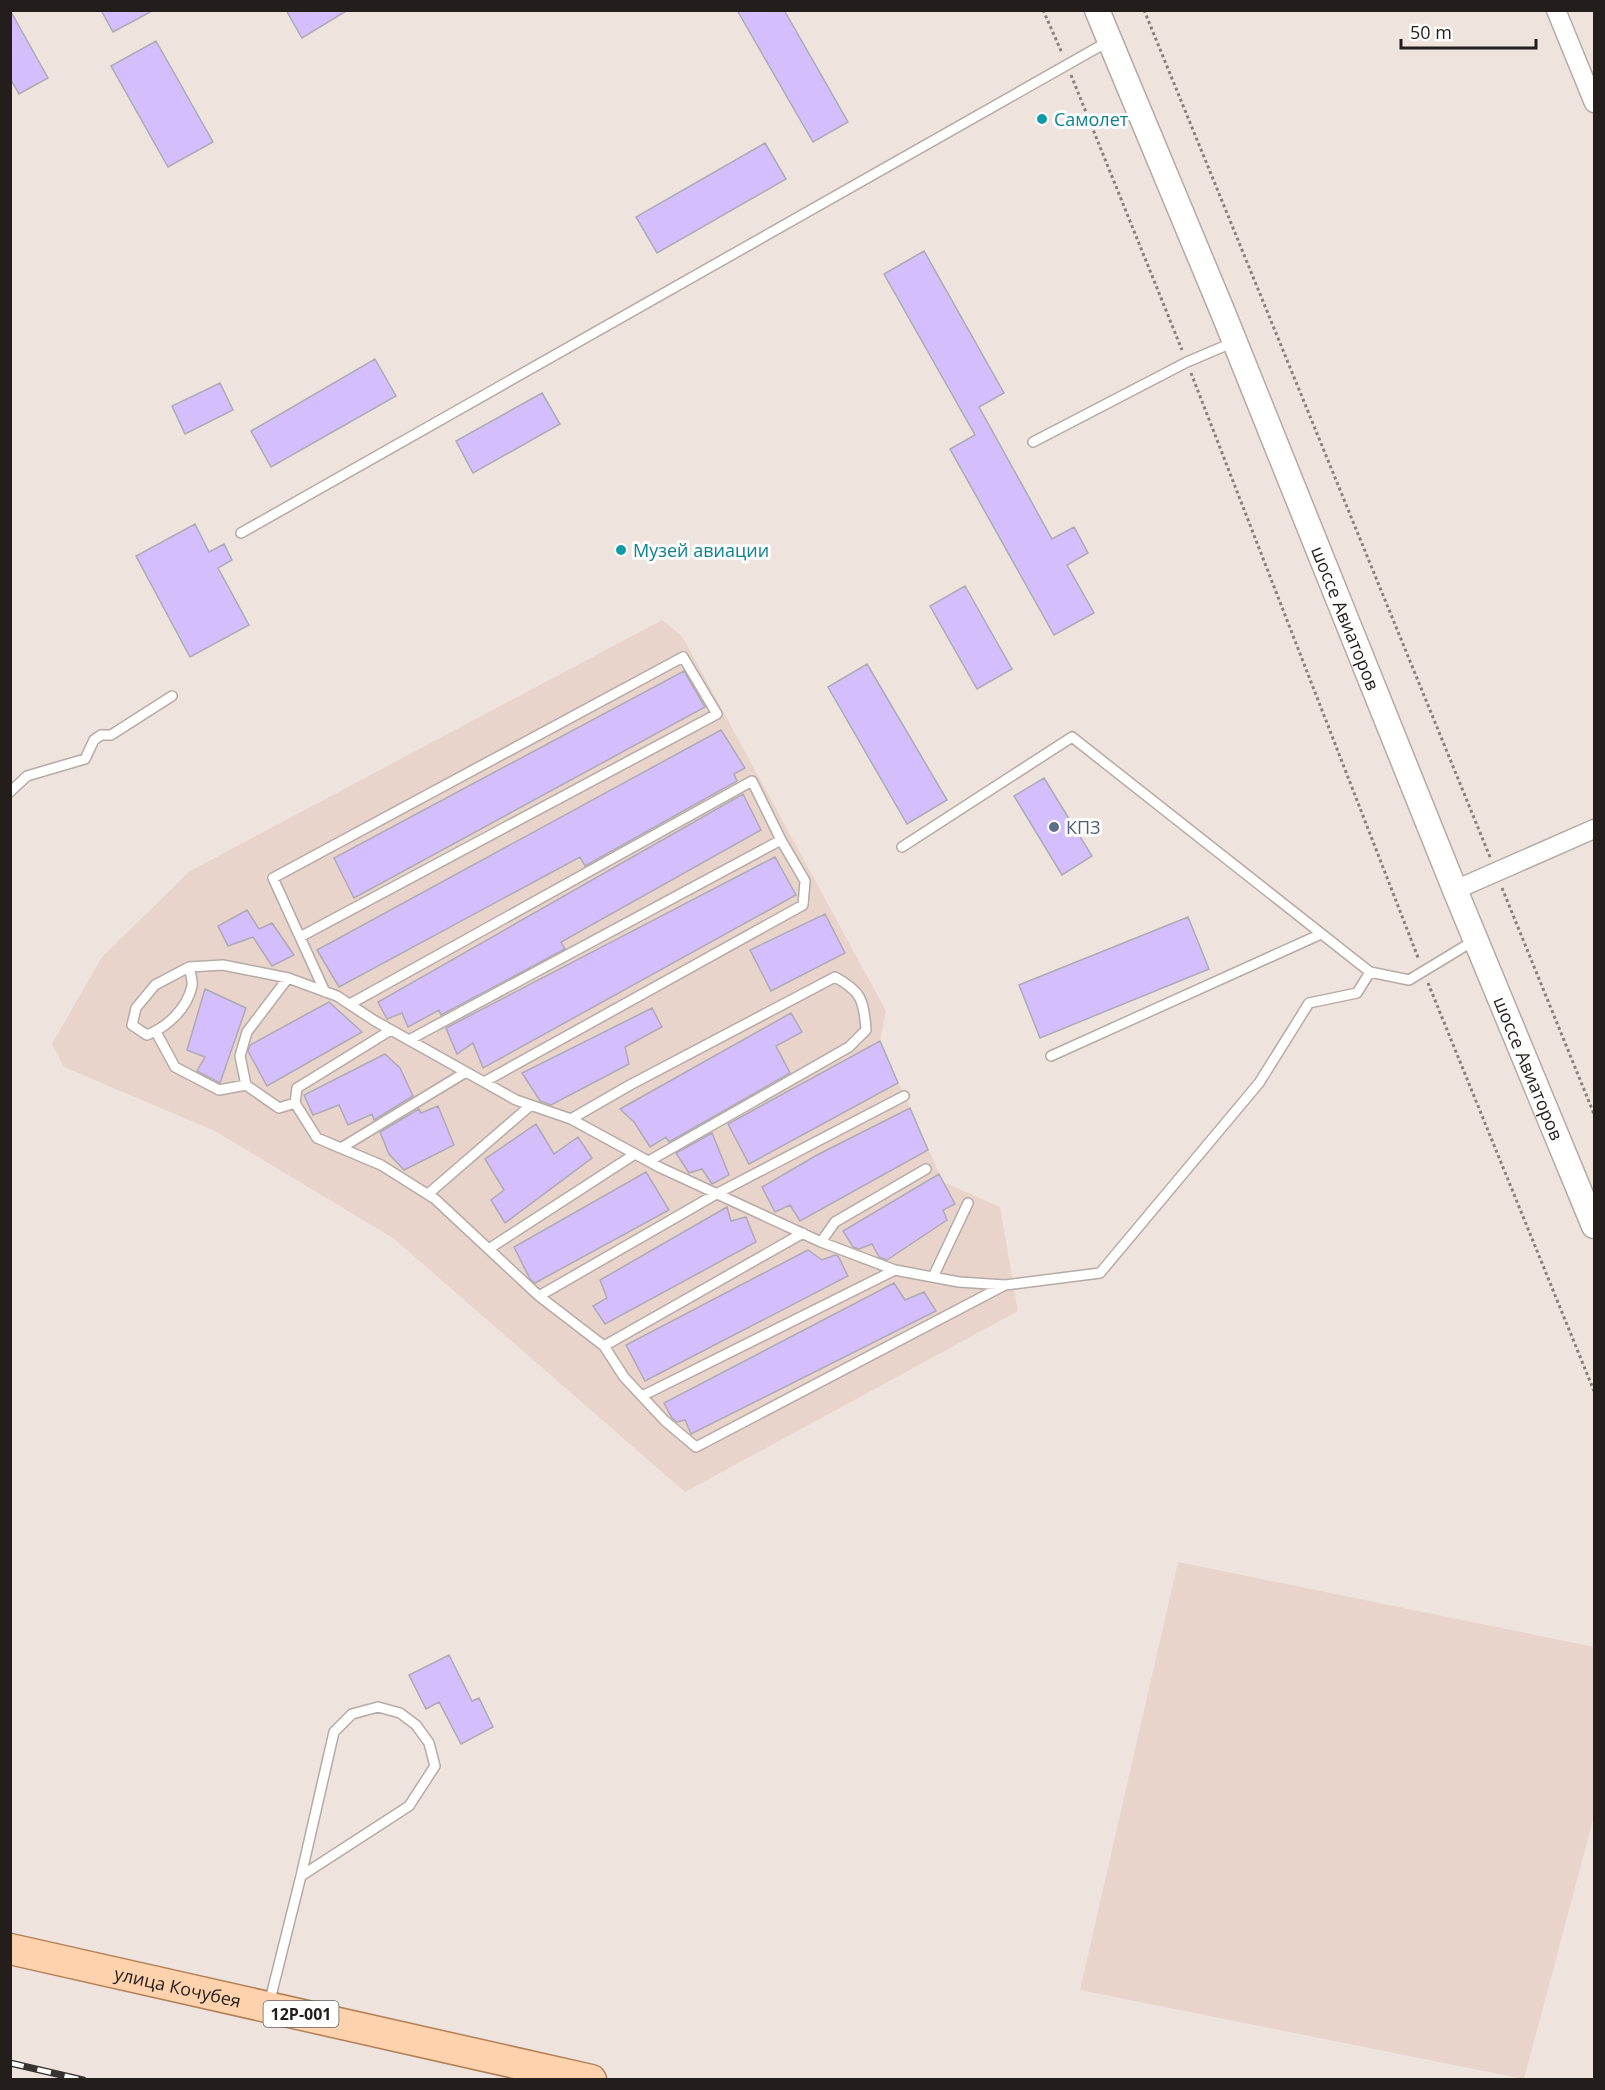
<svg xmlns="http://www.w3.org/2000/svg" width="1605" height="2090" font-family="'Open Sans',sans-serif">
<rect width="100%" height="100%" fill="#efe3dd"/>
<path fill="#e8d4cb" d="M662,620L682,636L886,1011L880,1041L943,1182L1000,1207L1018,1311L685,1492L393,1238L215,1131L64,1067L52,1044L102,957L190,871Z
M1178,1562L1594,1647V1816L1524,2079L1080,1990Z"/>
<path fill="#d4befc" stroke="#aeaab5" stroke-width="1.5" d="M10,10L48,78L19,94L10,78Z
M101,10H154L113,32Z
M286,10H348L302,38Z
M737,10H784L848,122L813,142Z
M156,41L213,142L168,167L111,66Z
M765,143L786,179L657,253L636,217Z
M924,251L1004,393L979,407L1052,539L1074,527L1088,553L1067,565L1094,613L1054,635L950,449L975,435L884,274Z
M375,359L396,396L271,467L251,431Z
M220,383L233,410L185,434L172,406Z
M542,393L560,424L473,473L456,441Z
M195,524L209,552L224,544L232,560L218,568L249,625L190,657L136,556Z
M965,586L1012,669L977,689L930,606Z
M867,664L947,800L907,824L828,687Z
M684,671L705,707L354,898L334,858Z
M721,730L745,768L734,774L737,781L585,866L580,857L339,987L317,950Z
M1044,778L1092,856L1062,875L1014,796Z
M743,794L761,830L561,942L565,949L441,1015L439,1010L408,1027L402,1013L387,1019L378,1002Z
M775,857L796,895L483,1068L473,1043L457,1054L446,1028Z
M247,910L259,929L272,923L294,955L272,966L253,937L228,946L218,926Z
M825,914L845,953L771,991L750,950Z
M1188,917L1209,969L1040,1038L1019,985Z
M205,989L246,1008L220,1083L197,1071L205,1057L187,1050Z
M329,1002L362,1032L267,1086L248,1051L250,1045Z
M652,1008L662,1027L625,1047L629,1064L551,1105L540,1101L522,1073Z
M791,1013L802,1032L776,1046L790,1073L669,1142L666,1137L650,1147L634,1122L620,1109Z
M880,1041L898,1083L749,1164L728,1124Z
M385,1054L400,1068L413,1096L374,1120L372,1114L348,1125L339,1105L313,1115L304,1095Z
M438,1106L454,1145L404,1170L389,1154L380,1132L419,1109L421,1113Z
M910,1108L928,1150L800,1221L790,1205L775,1212L762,1187L817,1155Z
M536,1124L554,1154L578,1137L592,1158L505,1223L491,1200L504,1190L485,1159Z
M712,1133L729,1175L712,1184L702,1169L689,1173L676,1153Z
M646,1172L669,1210L535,1283L530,1279L514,1247Z
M939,1174L955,1204L943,1210L947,1220L887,1260L879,1257L872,1244L859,1249L853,1247L843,1231Z
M727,1207L731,1221L746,1217L756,1242L605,1324L593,1306L607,1298L600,1280Z
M808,1250L822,1260L835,1255L838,1256L848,1276L645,1381L626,1345Z
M894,1283L905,1300L924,1292L936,1311L691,1434L685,1420L677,1422L672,1418L664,1403Z
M449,1655L472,1701L479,1698L493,1727L461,1744L439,1702L426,1709L409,1675Z"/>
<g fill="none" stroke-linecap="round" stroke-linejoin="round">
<defs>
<path id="service" d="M1033,442L1187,362L1234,342
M241,533L1109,41
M10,792L27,776L85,759L94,740L101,735H111L172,696
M902,847L1072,737L1370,972
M300,937L717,714L683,657L273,878L325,992
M189,967C190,972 193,981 192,986C187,1009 167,1027 147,1035L132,1025L136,1008L155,985L189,967L223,965L288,978L337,996L375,1021L516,1100L571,1119L659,1167L821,1242L895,1270L959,1282L1005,1285L1100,1273L1259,1083L1309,1003L1357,993L1370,972L1409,980L1475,940
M350,1004L752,781L781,840L409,1040
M156,1032L175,1067L219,1090L246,1085L279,1108L295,1103L317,1138L381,1165L435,1199L539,1296L604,1346L624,1377L665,1421L696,1447L1005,1285
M1051,1056L1321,934
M484,1082L803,905L805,881L781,840
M246,1085L240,1056L247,1032L288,978
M295,1103L297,1088L391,1030
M571,1119L630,1085L835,977C861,991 864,1000 866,1030L849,1047L649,1161
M341,1148L466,1072
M428,1194L531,1105
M821,1242L835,1222L926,1169
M490,1248L635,1154
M933,1277L968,1203
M539,1296L718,1193L904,1096
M604,1346L803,1233
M642,1396L895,1270
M269,2004L301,1876L409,1806L435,1766L429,1743L416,1725L400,1713L378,1707L352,1714L334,1732L301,1876"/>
<path id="minor" d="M1556,10L1594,103
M1455,890L1594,829"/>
<g id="tertiary">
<path id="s1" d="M1097,10L1224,315L1455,890L1594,1226"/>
</g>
<g id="primary">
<path id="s2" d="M10,1949L591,2080"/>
</g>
</defs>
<use href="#service" stroke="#b6aaa5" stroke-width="12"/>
<use href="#minor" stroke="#b6aaa5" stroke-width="21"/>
<use href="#tertiary" stroke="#b6aaa5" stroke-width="27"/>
<use href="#primary" stroke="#b18057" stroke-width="33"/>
<path stroke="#89817d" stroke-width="3" stroke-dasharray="3 3" stroke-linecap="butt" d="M1043,10L1062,53
M1144,10L1490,857
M1071,75L1182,350
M1191,373L1419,960
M1502,888L1594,1114
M1428,983L1594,1391"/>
<use href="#service" stroke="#fff" stroke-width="9"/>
<use href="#minor" stroke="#fff" stroke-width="18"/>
<use href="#tertiary" stroke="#fff" stroke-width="24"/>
<use href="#primary" stroke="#fed2ad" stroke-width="30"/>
<defs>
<path id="rail" d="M10,2063L83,2080"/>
</defs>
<use href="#rail" stroke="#383330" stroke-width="7"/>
<use href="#rail" stroke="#fff" stroke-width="4.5" stroke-dasharray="14" stroke-linecap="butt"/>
</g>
<g fill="#0f9aa8" stroke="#fff" stroke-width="2">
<circle cx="1042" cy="119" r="6"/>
<circle cx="621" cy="550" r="6"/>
</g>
<circle fill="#5c6f8a" stroke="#fff" stroke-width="2" cx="1054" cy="827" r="6"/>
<g text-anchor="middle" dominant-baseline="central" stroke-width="6" stroke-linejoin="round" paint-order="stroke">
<rect fill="#fff" stroke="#656260" stroke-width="1.5" x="263.5" y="2001" width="75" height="26" rx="4.5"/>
<g font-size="16" font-weight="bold" fill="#231e1c">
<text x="301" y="2014">12Р-001</text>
</g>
<g font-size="18" fill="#0d838f" stroke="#fff" text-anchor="start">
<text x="1054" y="119">Самолет</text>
<text x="633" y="550">Музей авиации</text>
</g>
<g font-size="18" fill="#231e1c" stroke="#fff">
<text stroke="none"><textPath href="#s1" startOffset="657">шоссе Авиаторов</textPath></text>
<text stroke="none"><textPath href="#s1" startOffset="1143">шоссе Авиаторов</textPath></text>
<text stroke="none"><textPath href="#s2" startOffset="172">улица Кочубея</textPath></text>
</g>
<g font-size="18" fill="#4e5e75" stroke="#fff" text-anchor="start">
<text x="1066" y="827">КПЗ</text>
</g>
</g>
<rect width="1605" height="2090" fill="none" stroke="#231e1c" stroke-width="24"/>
<path d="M1401 39v9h135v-9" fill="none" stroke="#231e1c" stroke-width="3"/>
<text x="1410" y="39" font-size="18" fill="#231e1c" stroke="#ffffff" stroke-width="4.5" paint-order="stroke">50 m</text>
</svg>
